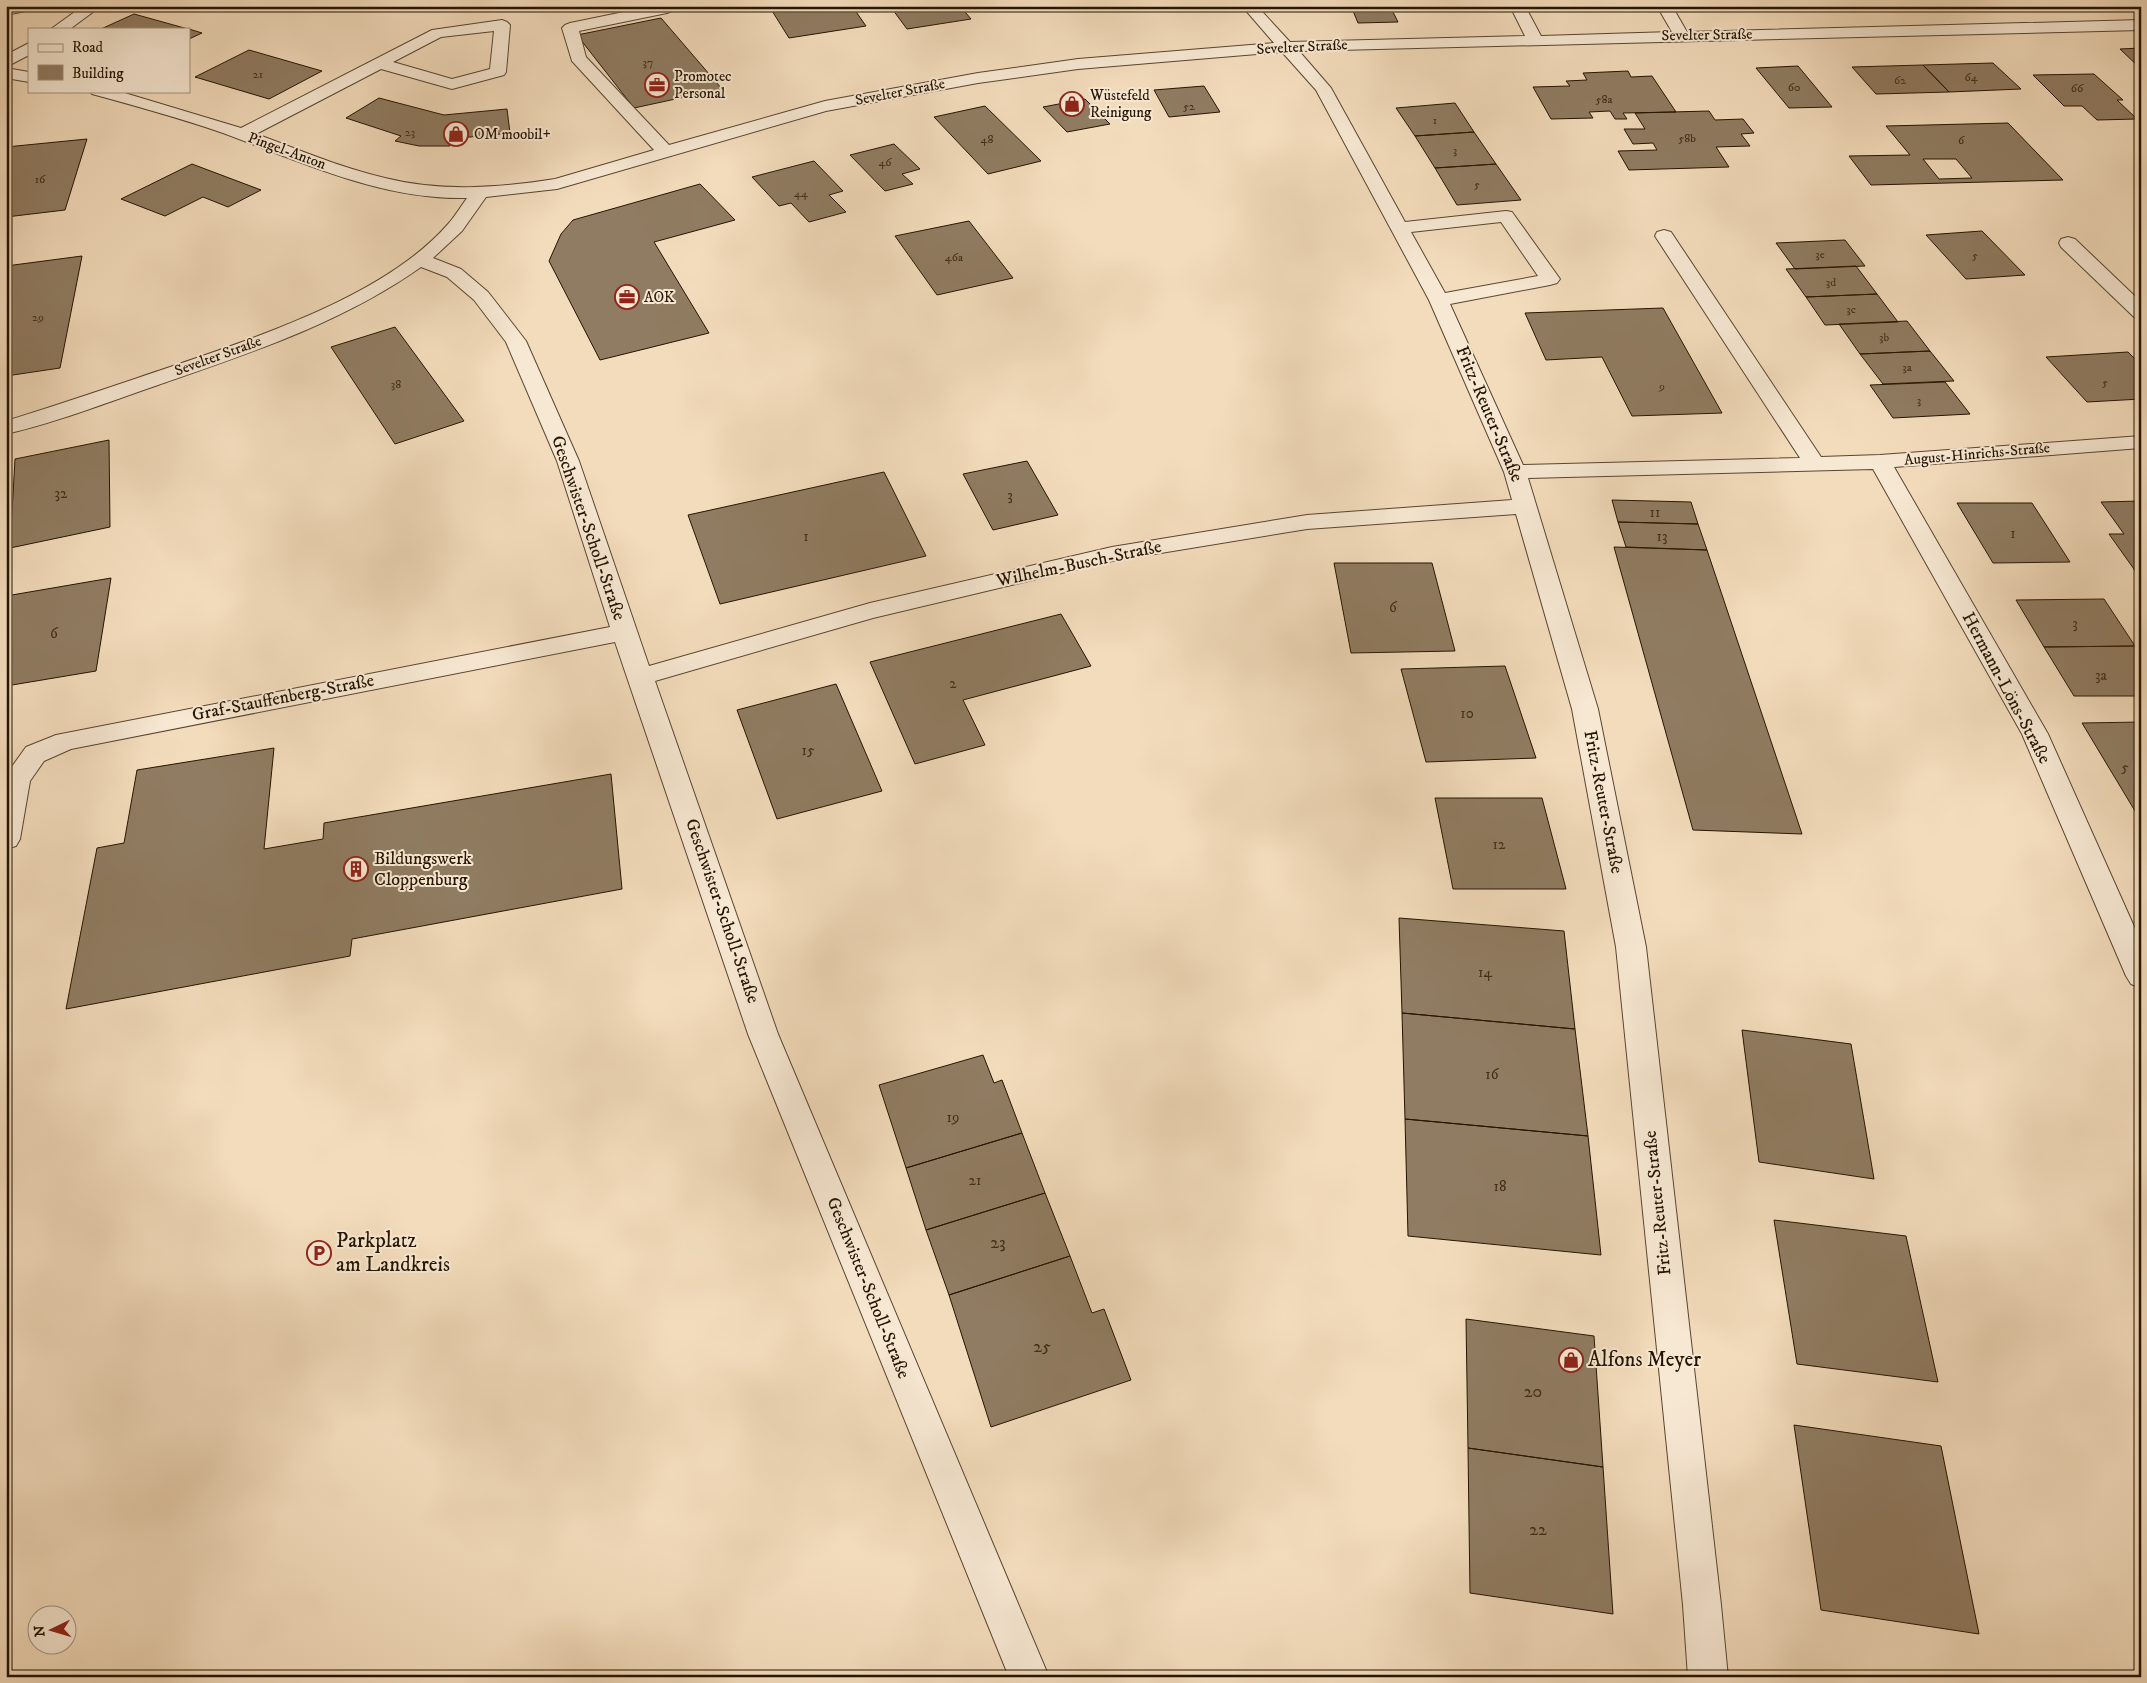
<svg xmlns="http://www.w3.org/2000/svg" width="2147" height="1683" font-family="'IM FELL DW Pica',serif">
<rect width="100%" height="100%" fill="#f3dcbc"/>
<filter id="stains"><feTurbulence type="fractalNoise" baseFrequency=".004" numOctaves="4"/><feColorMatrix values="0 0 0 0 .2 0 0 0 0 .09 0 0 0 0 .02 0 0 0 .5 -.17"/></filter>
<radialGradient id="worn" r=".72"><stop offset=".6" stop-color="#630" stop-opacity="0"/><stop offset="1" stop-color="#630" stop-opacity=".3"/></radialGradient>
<path fill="#907c62" stroke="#251400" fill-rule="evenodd" d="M769,6H852L866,26L789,38Z
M890,6H960L971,19L907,29Z
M1351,6H1390L1398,22L1358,23Z
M134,14L188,29H101Z
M661,18L722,89L634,108L577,35Z
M189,29L202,33L189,39Z
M2141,48V69L2120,49Z
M249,50L322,71L269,99L195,77Z
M1993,63L2021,89L1949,92L1923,65Z
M1923,65L1949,92L1876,94L1852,67Z
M1798,66L1832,107L1789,108L1756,68Z
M1628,71L1631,77L1652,76L1676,112L1623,113L1627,119H1615L1610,111L1589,112L1593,118L1551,119L1533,87L1570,86L1566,81L1587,80L1583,73Z
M2094,74L2123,100H2117L2137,119L2097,120L2082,106H2064L2033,75Z
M1204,86L1220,112L1169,117L1154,90Z
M379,98L444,115L507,109L510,133L450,139V146H419L395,141L401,136L346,118Z
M1085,99L1110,124L1067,132L1043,107Z
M1455,103L1474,132L1415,136L1396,108Z
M985,106L1041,161L988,174L934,117Z
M1709,111L1715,120L1743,119L1754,133L1741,134L1750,146L1716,147L1729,167L1629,170L1618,151L1657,150L1653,143L1633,144L1624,129H1645L1635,113Z
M2008,123L2063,180L1871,185L1849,156L1910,155L1886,126ZM1923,159H1956L1972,178L1939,179Z
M1474,132L1496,164L1435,168L1415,136Z
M87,139L65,210L6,217V147Z
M894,144L920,169L902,174L913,184L885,191L850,155Z
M814,161L843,191L829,195L846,212L809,222L791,203L779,206L752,177Z
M192,164L261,190L228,207L203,197L165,216L121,199Z
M1496,164L1521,200L1457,205L1435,168Z
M700,184L735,220L654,242L709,333L600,360L549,261L561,234L573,220Z
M969,221L1013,278L937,295L895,236Z
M1982,231L2025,275L1966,279L1926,235Z
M1845,240L1865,266L1795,269L1776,243Z
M82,256L60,368L6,376V266Z
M1856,266L1877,294L1806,297L1786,269Z
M1877,294L1898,322L1825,325L1806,297Z
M1663,308L1722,413L1632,416L1602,357L1546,360L1525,313Z
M1907,321L1930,351L1860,354L1839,324Z
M395,327L464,421L395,444L331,347Z
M1930,351L1954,381L1883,384L1860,354Z
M2128,352L2141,365V399L2087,402L2046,357Z
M1945,382L1970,414L1893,418L1870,385Z
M109,440L110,527L10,548L15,459Z
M1027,461L1058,515L993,530L963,474Z
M884,472L926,556L720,604L688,515Z
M1612,500L1691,502L1698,524L1618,522Z
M2141,501V579L2109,534H2124L2101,502Z
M1957,503H2032L2070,562L1993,563Z
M1618,522L1698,524L1707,550L1626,547Z
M1614,547L1707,550L1802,834L1693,830Z
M1334,563H1432L1455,651L1351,653Z
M111,578L96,671L6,686V596Z
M2104,599L2135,646L2044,647L2016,600Z
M1061,614L1091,666L963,700L985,745L915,764L870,662Z
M2135,646L2141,655V696H2074L2044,647Z
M1505,666L1536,758L1426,762L1401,669Z
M836,684L882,791L777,819L737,710Z
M2141,722V811H2135L2082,723Z
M274,748L264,849L323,839L324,823L611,774L622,889L352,939L350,956L66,1009L97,848L124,843L137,770Z
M1435,798H1542L1566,889H1453Z
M1399,918L1564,931L1575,1029L1402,1013Z
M1402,1013L1575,1029L1588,1136L1405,1119Z
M1742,1030L1851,1044L1874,1179L1759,1162Z
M983,1055L994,1083L1002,1080L1022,1133L906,1168L879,1085Z
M1405,1119L1588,1136L1601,1255L1408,1236Z
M1022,1133L1045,1193L926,1230L906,1168Z
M1045,1193L1070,1256L949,1295L926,1230Z
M1774,1220L1906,1236L1938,1382L1797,1364Z
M1070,1256L1092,1313L1104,1309L1131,1380L991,1427L949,1295Z
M1466,1319L1594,1336L1603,1467L1468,1448Z
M1794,1425L1941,1446L1979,1634L1821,1610Z
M1468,1448L1603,1467L1613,1614L1470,1593Z"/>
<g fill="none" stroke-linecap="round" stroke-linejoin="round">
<defs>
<path id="minor" d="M6,6H37L35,9L6,15Z
M83,6H101L70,29H51Z
M653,6H673L675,8L672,11L667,13L579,31L586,57L669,145L825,101L978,73L1078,59L1274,43L1242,6H1257L1290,42L1525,36L1510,6H1525L1541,36L1672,32L1657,6H1672L1687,32L2141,20V30L1299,51L1331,88L1405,222L1506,211L1512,212L1560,279L1557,283L1550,285L1450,304L1523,465L1800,458L1655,236L1657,232L1664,230L1671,232L1821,457L1880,455L2141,436V448L1894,467L2048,734L2141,942V988L2131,984L2126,976L2022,734L1873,469L1528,478L1598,709L1646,947L1721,1605L1728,1677H1688L1683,1605L1616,947L1572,709L1516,514L1307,529L1112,561L873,618L655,681L778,1034L1049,1677H1009L748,1034L615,642L71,749L44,761L30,781L20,839L16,846L6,849V775L26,747L56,735L610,627L557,461L506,342L474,300L447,277L421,267C342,323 250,353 158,385C108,402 58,422 6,434V421C64,403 122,383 179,364C266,334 389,293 449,223C456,215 461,206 467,198C381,200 302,162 223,133C180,118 136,106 92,94L90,91H118L241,128L432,30L502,20L507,22L510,25L506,72L504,75L452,89L381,69L256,134C298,149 341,168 385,178C441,192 498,188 555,179L654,150L572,61L562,28L565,25L570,23ZM494,31L490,69L452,79L393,62L441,37ZM1282,52L1316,90L1429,300L1504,472L1512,500L1307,515L1112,547L870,603L649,666L579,461L526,341L488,292L461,269L433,258L462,231L486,197L557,189L826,111L978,83L1078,69ZM1501,222L1538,276L1445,293L1411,232Z
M29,43V55L6,67V55Z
M6,68L29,72V82L6,78Z
M2068,237L2075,239L2141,302V319L2134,317L2061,247L2059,243L2061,239Z"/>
</defs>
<use href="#minor" stroke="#58462f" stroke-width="2"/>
<use href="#minor" fill="#f7e8d3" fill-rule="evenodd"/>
</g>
<defs>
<symbol id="office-ring" viewBox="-11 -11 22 22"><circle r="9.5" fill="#f7e8d3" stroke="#8f2418" stroke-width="1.5"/><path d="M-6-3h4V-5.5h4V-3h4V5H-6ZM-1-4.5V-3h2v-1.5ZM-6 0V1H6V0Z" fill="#8f2418"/></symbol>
<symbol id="shop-ring" viewBox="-11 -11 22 22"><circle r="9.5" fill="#f7e8d3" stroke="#8f2418" stroke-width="1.5"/><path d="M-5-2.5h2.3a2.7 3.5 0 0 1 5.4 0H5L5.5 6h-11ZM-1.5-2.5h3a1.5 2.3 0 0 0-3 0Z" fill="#8f2418"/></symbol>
<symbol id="building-ring" viewBox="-11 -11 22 22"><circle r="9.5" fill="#f7e8d3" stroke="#8f2418" stroke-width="1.5"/><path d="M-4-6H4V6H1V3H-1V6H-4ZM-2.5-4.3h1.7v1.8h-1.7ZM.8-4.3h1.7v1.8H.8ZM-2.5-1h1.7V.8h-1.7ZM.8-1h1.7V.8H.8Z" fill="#8f2418"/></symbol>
<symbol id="parking-ring" viewBox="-11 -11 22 22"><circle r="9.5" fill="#f7e8d3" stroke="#8f2418" stroke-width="1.5"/><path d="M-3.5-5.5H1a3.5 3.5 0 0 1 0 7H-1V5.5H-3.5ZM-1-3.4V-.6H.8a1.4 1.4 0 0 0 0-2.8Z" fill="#8f2418"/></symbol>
</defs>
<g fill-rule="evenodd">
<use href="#office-ring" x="643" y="71" width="28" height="28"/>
<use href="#shop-ring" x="1058" y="90" width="28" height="28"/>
<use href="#shop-ring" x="442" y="120" width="28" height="28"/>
<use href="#office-ring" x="613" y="283" width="28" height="28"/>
<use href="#building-ring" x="342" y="855" width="28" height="28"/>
<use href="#parking-ring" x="305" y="1239" width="28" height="28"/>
<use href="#shop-ring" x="1557" y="1346" width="28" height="28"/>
</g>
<g text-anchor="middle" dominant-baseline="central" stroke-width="4" stroke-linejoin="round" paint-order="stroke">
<g font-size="12" fill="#402e18">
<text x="648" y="62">37</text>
<text x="258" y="74">21</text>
<text x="1971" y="77">64</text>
<text x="1900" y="80">62</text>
<text x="1794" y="87">60</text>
<text x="2077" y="88">66</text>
<text x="1604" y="99">58a</text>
<text x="1189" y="106">52</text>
<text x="1435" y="120">1</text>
<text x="410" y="132">23</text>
<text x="1687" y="138">58b</text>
<text x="987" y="139">48</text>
<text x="1961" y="140">6</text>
<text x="1455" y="150">3</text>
<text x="885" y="162">46</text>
<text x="40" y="179">16</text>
<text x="1477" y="184">5</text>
<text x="801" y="193">44</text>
<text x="1820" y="254">3e</text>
<text x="1975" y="255">5</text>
<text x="954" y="257">46a</text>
<text x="1831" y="282">3d</text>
<text x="1851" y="309">3c</text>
<text x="38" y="317">29</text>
<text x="1884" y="337">3b</text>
<text x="1907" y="367">3a</text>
<text x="2105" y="382">5</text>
<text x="396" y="384">38</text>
<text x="1662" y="386">9</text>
<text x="1919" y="400">3</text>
</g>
<g font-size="15" fill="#251400" stroke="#f7e8d3">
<text transform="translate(1707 35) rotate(-1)">Sevelter Straße</text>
<text transform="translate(1302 47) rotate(-3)">Sevelter Straße</text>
<text transform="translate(900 92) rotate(-11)">Sevelter Straße</text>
<text transform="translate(287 151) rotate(20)">Pingel-Anton</text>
<text transform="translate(218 356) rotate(-20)">Sevelter Straße</text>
<text transform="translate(1977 454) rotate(-5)">August-Hinrichs-Straße</text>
</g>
<g font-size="15" fill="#251400" stroke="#f7e8d3" text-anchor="start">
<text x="674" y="76">Promotec<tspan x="674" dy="17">Personal</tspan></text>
<text x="1090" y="95">Wüstefeld<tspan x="1090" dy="17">Reinigung</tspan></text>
<text x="474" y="134">OM moobil+</text>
<text x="644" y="297">AOK</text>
</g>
<g font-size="15" fill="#402e18">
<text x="61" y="493">32</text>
<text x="1010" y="495">3</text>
<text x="1655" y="512">11</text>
<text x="2013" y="533">1</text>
<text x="806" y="536">1</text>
<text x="1662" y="536">13</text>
<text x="1393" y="607">6</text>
<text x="2075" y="623">3</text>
<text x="54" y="633">6</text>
<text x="2101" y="675">3a</text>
<text x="953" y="683">2</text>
<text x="1467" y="713">10</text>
<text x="808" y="750">15</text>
<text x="2125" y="767">5</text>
<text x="1499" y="844">12</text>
<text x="1485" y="972">14</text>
<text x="1492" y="1074">16</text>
<text x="953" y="1117">19</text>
<text x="975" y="1180">21</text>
<text x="1500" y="1186">18</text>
</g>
<g font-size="18" fill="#251400" stroke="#f7e8d3">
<text transform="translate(1489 414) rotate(67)">Fritz-Reuter-Straße</text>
<text transform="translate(588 528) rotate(71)">Geschwister-Scholl-Straße</text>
<text transform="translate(1079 564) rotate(-12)">Wilhelm-Busch-Straße</text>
<text transform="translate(2006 688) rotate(62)">Hermann-Löns-Straße</text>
<text transform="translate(283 698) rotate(-11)">Graf-Stauffenberg-Straße</text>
<text transform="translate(1603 802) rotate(79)">Fritz-Reuter-Straße</text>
<text transform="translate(722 911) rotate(71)">Geschwister-Scholl-Straße</text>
<text transform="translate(1658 1203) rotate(-96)">Fritz-Reuter-Straße</text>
<text transform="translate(868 1288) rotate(68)">Geschwister-Scholl-Straße</text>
</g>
<g font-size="18" fill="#251400" stroke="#f7e8d3" text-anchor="start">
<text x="374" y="859">Bildungswerk<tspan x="374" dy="21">Cloppenburg</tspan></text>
</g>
<g font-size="18" fill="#402e18">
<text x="998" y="1243">23</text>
<text x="1042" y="1347">25</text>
<text x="1533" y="1392">20</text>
<text x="1538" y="1530">22</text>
</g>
<g font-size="21" fill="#251400" stroke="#f7e8d3" text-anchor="start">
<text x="336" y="1241">Parkplatz<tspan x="336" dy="24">am Landkreis</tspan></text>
<text x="1588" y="1360">Alfons Meyer</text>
</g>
</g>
<rect width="2147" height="1683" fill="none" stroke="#f3dcbc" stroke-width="25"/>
<rect x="8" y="8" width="2132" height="1668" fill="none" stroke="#251400" stroke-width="2.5"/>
<rect x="12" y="12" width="2122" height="1658" fill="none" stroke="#251400"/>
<rect x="28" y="28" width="162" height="65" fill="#f7e8d3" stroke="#a3937f"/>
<rect x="38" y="44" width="25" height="8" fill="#f7e8d3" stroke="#a3937f"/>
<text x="72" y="52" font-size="15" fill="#251400">Road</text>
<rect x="38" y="65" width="25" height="15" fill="#907c62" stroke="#a3937f"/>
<text x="72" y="78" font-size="15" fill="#251400">Building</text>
<g transform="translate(52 1630) rotate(265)"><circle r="24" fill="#f7e8d3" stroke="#a3937f"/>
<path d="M0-4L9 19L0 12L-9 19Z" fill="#8f2418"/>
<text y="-8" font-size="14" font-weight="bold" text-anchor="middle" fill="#251400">N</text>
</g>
<rect width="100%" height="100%" filter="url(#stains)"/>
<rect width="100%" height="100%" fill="url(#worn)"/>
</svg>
